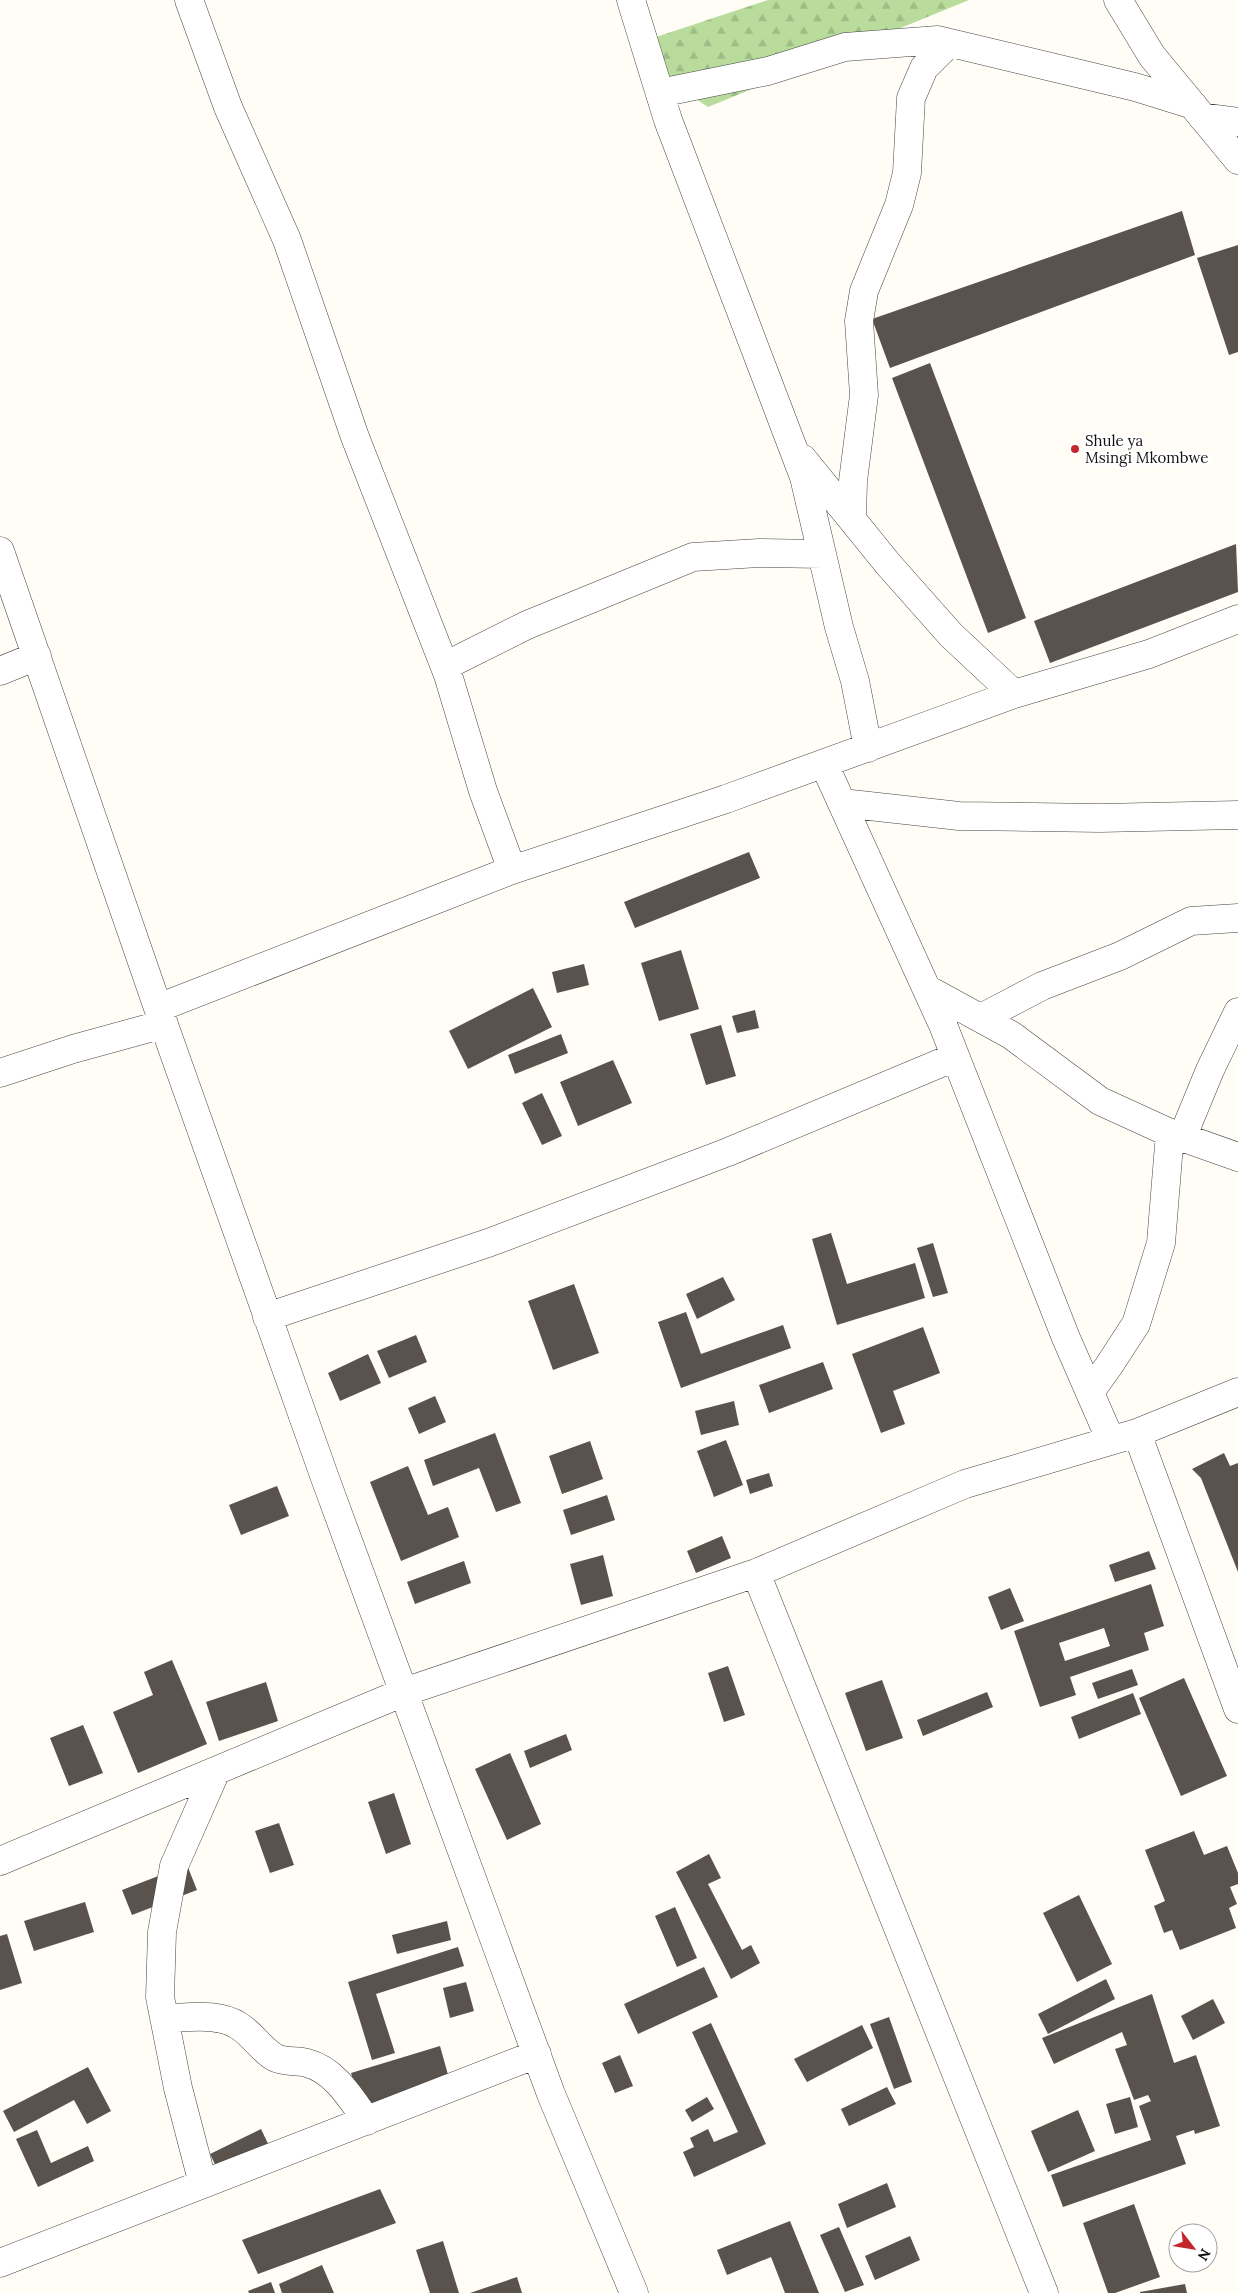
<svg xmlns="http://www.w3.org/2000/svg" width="1238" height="2293" font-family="Lora,serif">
<defs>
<pattern id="forest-firs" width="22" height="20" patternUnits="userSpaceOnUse" patternTransform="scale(1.25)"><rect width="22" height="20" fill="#b9dc9c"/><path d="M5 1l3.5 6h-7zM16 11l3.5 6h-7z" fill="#9ebc85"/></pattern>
</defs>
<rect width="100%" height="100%" fill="#fffdf5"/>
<path fill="url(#forest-firs)" d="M768,0H969L708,107L664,78L656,37Z"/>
<path fill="#5a524d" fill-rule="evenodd" d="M1182,211L1195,255L890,368L872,319Z
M1238,245V352L1229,355L1197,258Z
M930,363L1026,618L988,633L892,378Z
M1236,544L1238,592L1050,663L1034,621Z
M749,852L760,878L635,928L624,902Z
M681,950L699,1009L659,1021L641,963Z
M584,964L589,985L557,993L552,972Z
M533,988L552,1027L468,1069L449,1031Z
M755,1010L759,1028L737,1033L732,1016Z
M721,1025L736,1076L706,1085L690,1034Z
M561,1034L568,1053L515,1074L508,1055Z
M613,1060L632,1103L578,1126L560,1082Z
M542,1093L562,1136L542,1145L522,1103Z
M831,1233L847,1284L915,1263L925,1298L837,1325L812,1239Z
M933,1243L948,1293L933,1297L917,1248Z
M723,1277L735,1300L697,1319L686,1294Z
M574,1284L599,1353L553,1370L528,1301Z
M686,1312L701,1354L783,1325L791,1348L681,1388L658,1322Z
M923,1327L940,1373L893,1391L905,1424L881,1433L852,1354Z
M416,1335L427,1362L389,1378L377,1351Z
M368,1354L381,1383L340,1401L328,1373Z
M823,1362L833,1389L769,1413L759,1385Z
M435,1396L446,1422L419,1434L408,1408Z
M734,1401L739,1425L701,1435L695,1411Z
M495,1433L521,1503L496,1512L479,1468L433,1486L424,1460Z
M726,1440L743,1485L714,1497L697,1451Z
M590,1441L603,1479L562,1494L549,1456Z
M1224,1453L1230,1466L1238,1463V1572L1201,1478L1192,1469Z
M408,1466L428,1515L448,1507L459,1537L401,1561L370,1482Z
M769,1473L773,1486L750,1494L746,1480Z
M277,1486L289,1516L241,1535L229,1505Z
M607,1495L615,1520L571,1535L563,1510Z
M722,1536L731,1558L696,1573L687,1551Z
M1149,1551L1156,1569L1115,1582L1109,1565Z
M603,1555L613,1596L581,1605L570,1564Z
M464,1561L471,1583L415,1604L407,1582Z
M1151,1584L1164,1626L1144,1633L1149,1650L1070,1677L1076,1695L1040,1707L1014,1631ZM1104,1628L1110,1646L1065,1661L1059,1643Z
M1010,1588L1024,1621L1001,1630L988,1597Z
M172,1660L207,1744L138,1773L113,1712L153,1695L144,1672Z
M728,1666L745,1715L724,1722L708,1673Z
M1132,1669L1138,1685L1098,1699L1092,1683Z
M1184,1678L1227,1776L1181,1796L1139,1698Z
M882,1680L903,1738L866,1751L845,1693Z
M266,1682L278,1721L219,1741L206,1702Z
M987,1692L993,1707L923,1736L917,1720Z
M1133,1693L1141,1714L1079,1739L1071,1717Z
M83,1725L103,1773L69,1786L50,1738Z
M566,1734L572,1750L530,1768L524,1751Z
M510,1753L541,1824L507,1840L475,1769Z
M394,1793L411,1844L386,1854L368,1802Z
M279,1823L294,1865L270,1873L255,1831Z
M1194,1831L1204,1855L1227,1846L1238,1873V1884L1230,1887L1237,1904L1229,1908L1236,1928L1180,1950L1172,1930L1164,1933L1154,1906L1165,1901L1145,1850Z
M709,1854L721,1878L708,1884L742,1950L751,1945L760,1963L731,1979L676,1872Z
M187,1865L197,1890L132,1915L122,1890Z
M1079,1895L1112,1964L1077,1982L1043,1913Z
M85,1902L94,1932L34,1951L24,1921Z
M675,1907L697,1958L677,1967L655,1916Z
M447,1921L451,1940L397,1954L392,1935Z
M7,1934L22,1983L0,1990V1936Z
M458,1947L464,1966L376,1994L395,2053L372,2060L348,1982Z
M704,1967L718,1997L638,2034L624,2004Z
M1106,1979L1115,1999L1048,2034L1038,2014Z
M466,1982L474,2011L450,2018L443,1988Z
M1152,1994L1174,2063L1196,2055L1220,2126L1195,2134L1194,2130L1176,2136L1186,2164L1063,2207L1051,2175L1151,2140L1139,2106L1151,2101L1148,2095L1134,2100L1115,2049L1127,2045L1122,2032L1054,2064L1042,2038Z
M1213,1999L1225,2023L1193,2040L1181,2016Z
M889,2017L912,2082L894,2089L870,2024Z
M711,2023L766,2144L694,2177L683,2152L694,2147L690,2138L708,2129L714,2142L738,2132L692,2032Z
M862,2025L873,2048L807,2082L794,2059Z
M440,2046L452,2089L364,2115L351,2073Z
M620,2055L633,2086L615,2093L602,2063Z
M88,2067L111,2111L87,2124L74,2100L14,2132L3,2111Z
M887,2087L896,2104L849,2126L841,2109Z
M707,2097L714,2109L692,2122L685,2110Z
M1130,2097L1138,2127L1115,2134L1106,2104Z
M1078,2110L1095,2151L1048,2172L1031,2131Z
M261,2129L274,2156L223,2181L210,2154Z
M37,2130L51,2163L88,2146L94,2161L38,2187L16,2139Z
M887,2183L896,2207L847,2228L838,2204Z
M380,2189L396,2223L258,2274L242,2240Z
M1134,2204L1160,2277L1115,2293H1108L1083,2223Z
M790,2221L819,2293H785L771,2257L727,2275L717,2250Z
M839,2227L864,2285L845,2292L820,2235Z
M910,2236L920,2260L875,2280L865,2256Z
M443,2241L459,2293H430L416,2250Z
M322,2265L334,2293H282L279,2284Z
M517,2277L522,2293H470Z
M271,2282L275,2293H249L248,2291Z
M1185,2284L1187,2293H1140V2292Z"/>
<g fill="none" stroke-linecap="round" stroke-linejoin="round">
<defs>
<path id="minor" d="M189,0L228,107L287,240L355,437L448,675L483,791L512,870
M631,0L668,120L804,477L839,627L855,681L868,748
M1118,0L1152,56L1238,160
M660,93L768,71L845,47L938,40L1135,87L1193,105
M1202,117L1238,122
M803,459L888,564L951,635L1014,694
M852,519L853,481L864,395L859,321L864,291L899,205L907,173L911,98L924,68L949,43
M0,551L158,1008L325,1478L551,2094L634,2293
M445,666L527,625L693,557L759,553L822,554
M0,671L37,656
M824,764L943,1025L1066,1338L1111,1441
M842,803L959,816L1100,818L1238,815
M927,989L1011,1035L1100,1101L1170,1133L1238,1157
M158,1008L512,870L726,799L1014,694L1149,654L1238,619
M981,1018L1042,986L1120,956L1191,921L1238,918
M0,1073L73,1049L164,1024
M1182,1138L1210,1070L1238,1012
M267,1317L488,1243L728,1152L955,1057
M1090,1392L1108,1367L1136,1324L1161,1243L1170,1133
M1137,1433L1238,1709
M756,1573L1044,2293
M0,1861L404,1692L756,1573L965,1484L1137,1433L1238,1392
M164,2018C188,2018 218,2012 239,2026C252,2034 261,2049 274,2057C285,2063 296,2060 307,2063C335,2070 352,2100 367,2121
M203,2184L178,2088L160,1997L162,1932L174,1866L216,1771
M0,2263L537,2054"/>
</defs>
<use href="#minor" stroke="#444" stroke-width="29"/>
<use href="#minor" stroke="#fff" stroke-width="28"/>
</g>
<circle fill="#c4262e" stroke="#fff" stroke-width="2" cx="1075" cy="449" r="5"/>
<g text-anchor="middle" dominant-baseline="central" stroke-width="5" stroke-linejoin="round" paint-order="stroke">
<g font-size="15" fill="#111" stroke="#fff" text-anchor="start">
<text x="1085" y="440">Shule ya<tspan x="1085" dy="17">Msingi Mkombwe</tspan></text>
</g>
</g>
<g transform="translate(1193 2248) rotate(121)"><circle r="24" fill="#ffffff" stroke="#a0a0a0"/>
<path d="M0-4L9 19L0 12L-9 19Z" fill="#c4262e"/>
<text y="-8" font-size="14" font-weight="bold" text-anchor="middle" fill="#111111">N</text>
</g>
</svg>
